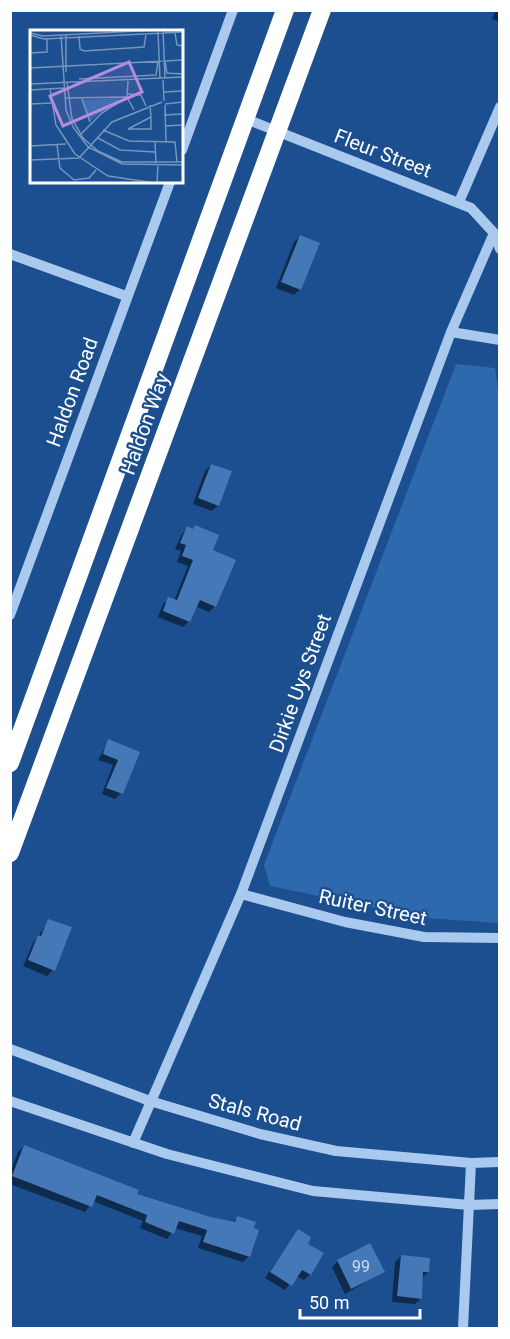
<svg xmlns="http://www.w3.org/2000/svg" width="510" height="1339" font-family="Roboto,sans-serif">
<rect width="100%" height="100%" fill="#1b4f8f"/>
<path fill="#2e69ad" d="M456,364L495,368L499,398V923L425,918L270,886L264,865Z"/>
<path fill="#0007" d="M496,10H500V22L492,19Z
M300,237V289L294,295L276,288L294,242Z
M211,465L218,505L212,511L193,504L205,471Z
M195,527L211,551L215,606L209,612L195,606L189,621L183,627L158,617L163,604L169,599L174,601L188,566L177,562L181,551L175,549L182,534L188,528L192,530Z
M109,741L138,753L121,793L115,799L102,794L113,765L98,760Z
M49,921L70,928L53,970L47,976L23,966L33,943Z
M24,1146L135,1195L232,1223L237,1218L249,1256L243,1262L198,1248L202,1236L175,1228L167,1239L140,1228L143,1221L93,1201L85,1212L10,1184V1173L18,1152Z
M298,1231L310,1274L304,1280L296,1276L285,1290L265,1278Z
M370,1245L383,1272L345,1294L332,1267L338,1261Z
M401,1256L428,1272L422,1278L421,1298L415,1304L392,1302L395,1262Z"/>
<path fill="#4478b7" d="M300,235L320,243L301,290L281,282Z
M211,464L232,471L219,506L198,498Z
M195,525L219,535L213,550L236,560L216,607L200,600L190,622L163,611L168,597L177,600L193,560L182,556L186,545L180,543L187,526L193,529Z
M108,739L140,752L123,794L106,788L118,760L103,754Z
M48,919L72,927L55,971L28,960L38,935L41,936Z
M24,1145L139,1190L137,1194L211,1217L235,1222L237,1216L256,1222L254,1228L259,1230L250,1257L203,1242L207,1230L179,1221L174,1234L145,1222L147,1215L97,1195L92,1207L12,1176Z
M298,1229L311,1237L308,1244L324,1253L311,1275L302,1270L292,1286L270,1272Z
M370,1243L385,1272L351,1289L337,1260Z
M401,1255L430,1258L429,1272H423L422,1299L397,1296Z"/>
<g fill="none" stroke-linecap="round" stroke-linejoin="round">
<path stroke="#a9c9ee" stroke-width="10" d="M246,119L471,208L494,233L500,249
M182,150L233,10
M459,202L500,107
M10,254L126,296
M451,332L500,340
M10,615L170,182
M241,894L345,922L424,937L500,938
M10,1049L150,1101L260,1134L336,1151L471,1163L500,1162
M10,1101L167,1154L313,1191L469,1205L500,1204
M133,1143L241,894L451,332L494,233
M463,1328L471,1163"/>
<path stroke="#fff" stroke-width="18" d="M10,763L285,10
M10,853L322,10"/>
</g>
<g text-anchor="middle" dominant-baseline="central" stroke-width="4.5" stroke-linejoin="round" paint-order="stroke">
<g font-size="16" fill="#d0dded">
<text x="361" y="1266">99</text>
</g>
<g font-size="20" fill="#fff" stroke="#1b4f8f">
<text transform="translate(383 153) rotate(21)">Fleur Street</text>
<text transform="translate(72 392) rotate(-70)">Haldon Road</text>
<text transform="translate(145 424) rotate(-70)">Haldon Way</text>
<text transform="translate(300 683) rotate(-70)">Dirkie Uys Street</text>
<text transform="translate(373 907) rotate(12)">Ruiter Street</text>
<text transform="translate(255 1112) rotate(15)">Stals Road</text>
</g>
</g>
<g transform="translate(30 30)">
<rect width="153" height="153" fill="#1b4f8f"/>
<path d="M89,68V70L60,91L53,70Z" fill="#2e69ad"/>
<path fill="none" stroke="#7695bc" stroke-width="1.5" d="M133,0L135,48M128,2L130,49M0,3L13,6L127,0M145,3L147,15L153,16M0,5L14,9L153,2M31,5L36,80L43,97L58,117L92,134L153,135M36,5V42M49,6L50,19L54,21L114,17L116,4M0,23L17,22V8M135,31L137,43L153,44M0,38L153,30M49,49L126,45L128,31M133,50L134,71M98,51L97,67L104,80M37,52L42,89L53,108L68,121L92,132H153M0,54L153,47M20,59L26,95L45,124L78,146L125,153M0,60L34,58M134,62L153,61M98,64L111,65L116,76M36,68L96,67M52,69L60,92M0,74L21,73M135,74L153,72M120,75L121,87V99H98L121,87M135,75L136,112M134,85L153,84M135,96L153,95M73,100L99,111L145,112L147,132M50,105L72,83L97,67M68,108L90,120L125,122M125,112L126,133M27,115L30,138L44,150L59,148L66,140M0,116L36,114M0,130L49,128L82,92L132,72M127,153L128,134"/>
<path fill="#b68bdc" fill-opacity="0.15" stroke="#b68bdc" stroke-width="3" d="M99,32L112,62L33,96L20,66Z"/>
<rect width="153" height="153" fill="none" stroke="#fff" stroke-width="3"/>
</g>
<rect width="510" height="1339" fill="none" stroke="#ffffff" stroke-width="24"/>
<path d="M300 1309v9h120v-9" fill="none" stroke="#ffffff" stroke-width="3"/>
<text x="309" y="1309" font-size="18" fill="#ffffff" stroke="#1b4f8f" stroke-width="4.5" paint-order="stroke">50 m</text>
</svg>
